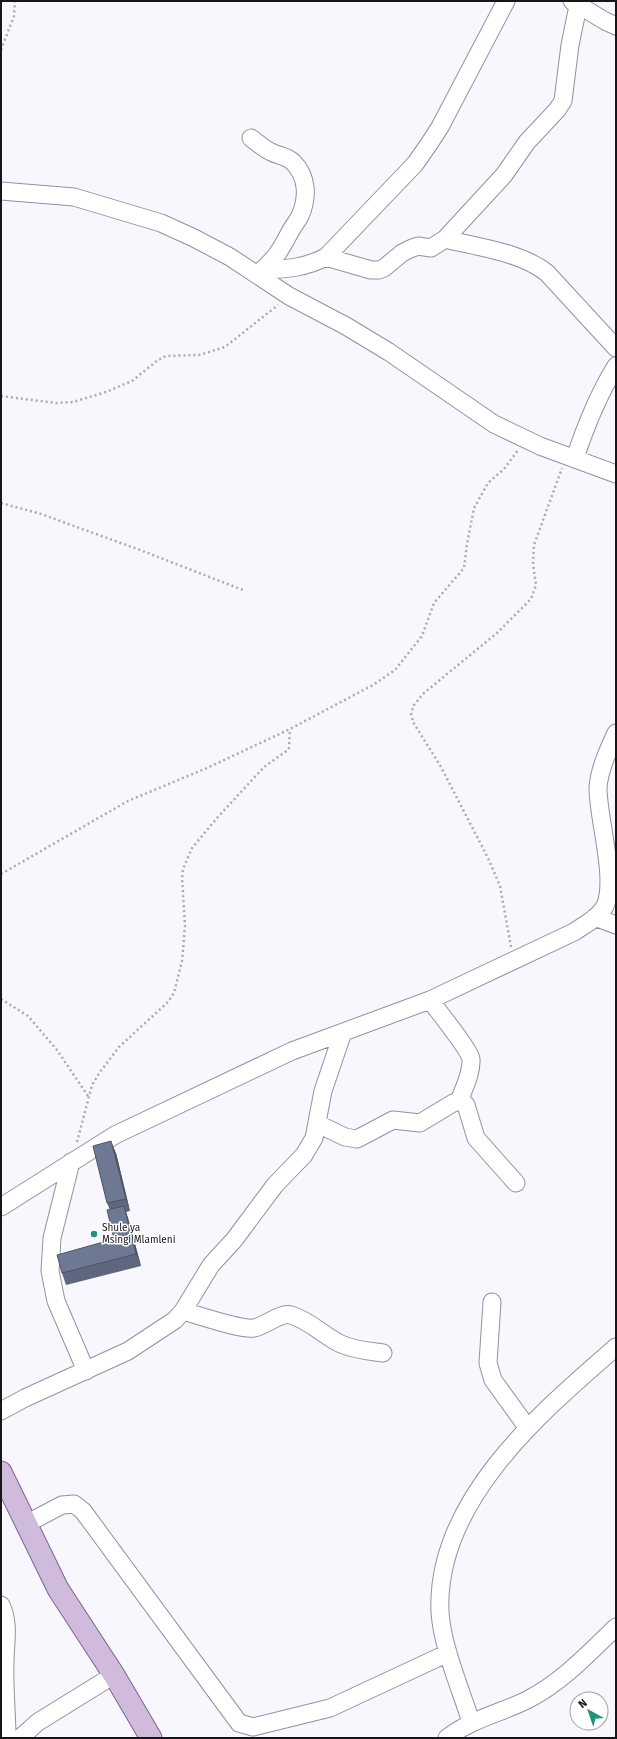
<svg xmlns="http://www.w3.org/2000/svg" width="617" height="1739" font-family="'Fira Sans',sans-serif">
<rect width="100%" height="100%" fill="#f8f7fd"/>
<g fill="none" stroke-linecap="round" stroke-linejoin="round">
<defs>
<path id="minor" d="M572,1L605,21L616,26
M251,138C258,143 264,149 271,152C279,156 287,156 293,162C308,177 308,198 300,216C297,222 293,226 290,232C280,251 276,258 259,273
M1,191L74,197L161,223L194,238L230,257L289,296L346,326L389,352L494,424L540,446L616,474
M445,239C477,247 521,252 547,273L616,348
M326,257L371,270H379L384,268L402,253L410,249L418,246L431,248L445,239L504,175L527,142L557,110L563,101L570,45L578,6
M263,270C286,269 305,268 326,257L415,164L429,144L440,127L506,1
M575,458C586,425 598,395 616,366
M595,917L616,925
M430,1000C438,1011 469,1049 471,1059C472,1073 464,1088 459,1101
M318,1124L345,1137L357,1139L393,1120L420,1123L453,1103L462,1101L466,1105L476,1138L516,1183
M71,1162L52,1238L50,1271L56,1301L86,1371
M1,1207L115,1135L292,1051L430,1000L574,932C584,925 599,918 605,906C617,879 598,819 598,788C599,770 608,750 616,733
M492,1302L488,1363L493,1380L527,1427
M183,1311C198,1315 240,1330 254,1328C265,1326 281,1312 291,1315C309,1320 324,1336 341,1344C354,1350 369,1351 383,1353
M1,1411L25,1398L128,1351L175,1320L183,1311L211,1265L234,1240L275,1185L304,1155L314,1138L323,1091L343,1032
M26,1524L62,1505L74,1504L83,1511L239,1723L253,1727L330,1708L448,1653
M1,1605C10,1624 5,1643 5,1663C4,1688 7,1713 7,1738
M471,1722C461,1690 442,1646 440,1612C435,1502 540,1413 616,1347
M20,1738L38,1722L114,1675
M447,1738C471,1719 501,1713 527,1700C562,1682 588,1654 616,1627"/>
<path id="major" d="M1,1472L58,1589L114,1675L151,1738"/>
</defs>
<use href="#minor" stroke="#92919e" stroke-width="19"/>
<use href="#major" stroke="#7c648b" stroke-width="23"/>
<path stroke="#aaaaaf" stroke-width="2.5" stroke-dasharray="2 3" stroke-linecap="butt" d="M1,50L14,16L15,1
M1,396L56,403L73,402L106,392L132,381L158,360L166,356L199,355L225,347L278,305
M1,503L41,514L140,550L243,590
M1,874L128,801L207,768L290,729L373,685L395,670L422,636L434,603L464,568L467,544L474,508L488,483L504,469L518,450
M511,947L500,886L488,858L441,767L413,722L411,713L414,705L424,693L497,633L531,599L536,585L533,564L534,545L562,468
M1,999L28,1016L57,1050L88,1096
M77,1142L92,1085L100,1072L119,1047L168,1002L174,993L182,961L185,926L182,878L183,869L192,848L217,818L264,767L288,750L289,748L290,729"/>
<use href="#minor" stroke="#fff" stroke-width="17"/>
<use href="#major" stroke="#d1bbdd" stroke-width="21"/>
</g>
<path fill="#5e677e" d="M116,1153L130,1211L126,1212L128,1218L141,1266L66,1285L62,1273L114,1239L110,1210L107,1203Z"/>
<path fill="#4c5467" d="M111,1141L116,1153L130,1211L126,1199Z
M124,1206L128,1218L141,1266L136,1254Z"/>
<path fill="#6d7893" stroke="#4c5467" d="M111,1141L126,1199L107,1203L93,1146Z
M124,1206L136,1254L62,1273L57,1255L114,1239L107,1210Z"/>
<circle fill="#1c957b" stroke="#fff" stroke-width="1.5" cx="94" cy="1234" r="4"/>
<g text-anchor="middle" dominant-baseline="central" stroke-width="3" stroke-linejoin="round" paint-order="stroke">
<g font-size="10" fill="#16161b" stroke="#fff" text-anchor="start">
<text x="102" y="1228">Shule ya<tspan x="102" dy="12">Msingi Mlamleni</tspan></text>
</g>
</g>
<rect width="617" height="1739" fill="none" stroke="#16161b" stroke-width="4"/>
<g transform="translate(589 1711) rotate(320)"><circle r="19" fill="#ffffff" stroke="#a2a2a4"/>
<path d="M0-3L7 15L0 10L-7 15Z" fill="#1c957b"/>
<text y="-6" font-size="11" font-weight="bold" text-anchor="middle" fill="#16161b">N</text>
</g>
</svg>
